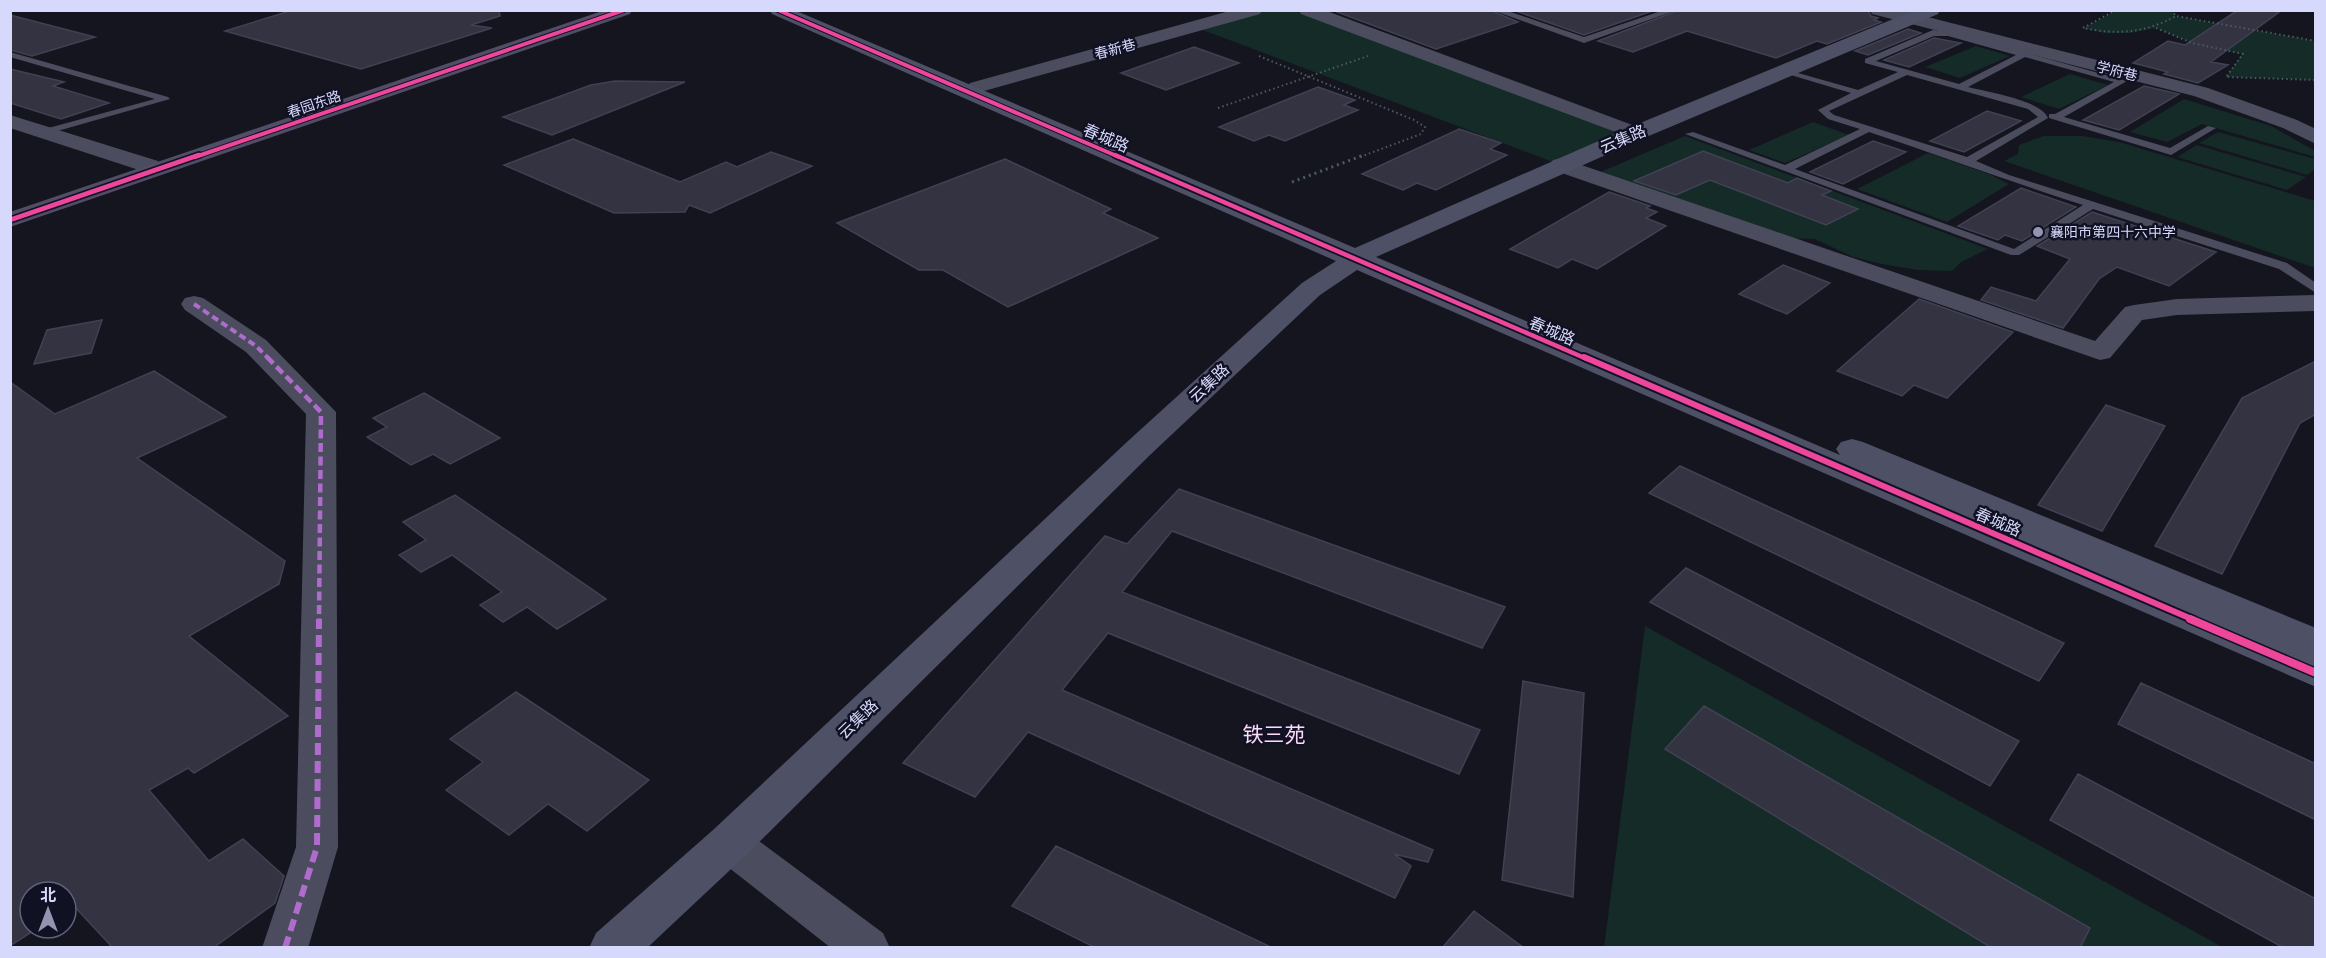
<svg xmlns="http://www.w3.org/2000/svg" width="2326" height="958" font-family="'Space Grotesk','Noto Sans SC',sans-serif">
<rect width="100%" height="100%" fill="#151520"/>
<path fill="#142b28" d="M2171,10L2176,16L2315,41V80L2226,77L2242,54L2192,43L2156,28L2130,33H2105L2083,28L2116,11Z
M1254,11H1307L1636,133L1561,165L1195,27Z
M1976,46L2010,56L1960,78L1925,67Z
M2070,74L2108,85L2059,109L2021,97Z
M2184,99L2271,126L2315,151V157L2202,124L2167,142L2130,132Z
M1813,122L1849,135L1785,163L1749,150Z
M2218,132L2315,159V169L2307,175L2199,143Z
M1685,136L1988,249L1961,262L1952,271L1918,270L1882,264L1853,257L1815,239L1784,238L1598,173Z
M2044,136H2082L2119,142L2315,201V268L2004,161L2018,154L2019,145Z
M2197,145L2306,177L2287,190L2177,157Z
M1928,153L1991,175L2009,184L1947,222L1857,189Z
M1645,626L2222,947L1604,948Z"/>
<path fill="#333342" stroke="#414153" stroke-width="1.5" d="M293,10H499L500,16L471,25L492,28L361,69L225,31Z
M1337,10H1490L1518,22L1436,49L1337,12Z
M1513,10H1655L1584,35Z
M1679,10L1868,11L1871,16L1878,18L1874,20L1881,22L1827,44L1817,41L1776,58L1687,31L1633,52L1598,41Z
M2238,10H2282L2211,62L2228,65L2198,83L2164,74L2168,72L2133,63L2168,41L2185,45Z
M10,15L95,37L32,56L10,50Z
M1908,29L1921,33L1868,55L1855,51Z
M1934,38L1961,43L1909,67L1884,60Z
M1194,47L1239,63L1166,90L1121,73Z
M10,69L64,82L53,86L109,103L61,119L10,103Z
M615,81L685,82L552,135L503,117L591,85Z
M2144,86L2179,94L2119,130L2083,120Z
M1318,87L1355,100L1344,105L1358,110L1285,141L1269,135L1254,141L1219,127Z
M1987,111L2021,121L1964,152L1930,141Z
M1459,129L1501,143L1490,149L1507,155L1436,190L1417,183L1403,190L1362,174Z
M573,139L680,182L726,162L737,167L771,152L812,166L710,213L689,205L685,212L614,213L504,165Z
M1873,141L1906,152L1843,184L1810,172Z
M1703,151L1788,183L1797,178L1831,191L1822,195L1858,209L1826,225L1710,180L1676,195L1634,181Z
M1005,159L1111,209L1103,213L1158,238L1008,307L943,270H919L837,223Z
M2021,188L2076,207L2022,241L2005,235L1998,240L1958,226Z
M1609,192L1650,206L1646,208L1657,212L1646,218L1666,226L1597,269L1572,259L1558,268L1510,249Z
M2092,212L2216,252L2169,286L2117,267L2099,279L2063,328L1981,300L1991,287L2036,301L2070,259L2037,246Z
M1783,265L1830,283L1787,314L1739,294Z
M1919,299L2013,332L1947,398L1914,385L1902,396L1837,371Z
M102,320L91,353L34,364L47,330Z
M2316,361V414L2300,423L2222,574L2155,546L2242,398Z
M154,371L226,417L137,458L285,561L279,584L189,636L288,716L194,773L188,768L149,790L209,861L243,839L284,876L275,903L213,948H113L73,905L66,910V892H30V928H38L10,946V382L55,414Z
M424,393L500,438L450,464L433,454L411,465L367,437L387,427L373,418Z
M2106,405L2165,426L2102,531L2038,505Z
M1680,466L2064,643L2039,681L1649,493Z
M1179,489L1505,607L1482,648L1172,531L1122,592L1480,730L1459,774L1108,633L1062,690L1433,850L1428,862L1394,854L1411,866L1395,898L1028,732L975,797L903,763L1105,536L1127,544Z
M455,495L606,599L557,629L527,607L503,622L480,605L502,592L452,555L421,572L399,555L426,540L403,522Z
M1686,568L2019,741L1990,786L1650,602Z
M1523,681L1584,693L1573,897L1502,880Z
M2141,683L2316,764V820L2118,724Z
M516,692L649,780L587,831L548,804L509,835L446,790L483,762L450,739Z
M1704,706L2090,928L2080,948H1992L1665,749Z
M2078,774L2316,899V948H2284L2050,820Z
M1056,846L1273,948H1096L1012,906Z
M1474,911L1524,948H1442Z"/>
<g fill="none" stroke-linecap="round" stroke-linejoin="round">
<path stroke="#4b5b63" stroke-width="2" stroke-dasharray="1.5 3" stroke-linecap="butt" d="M2116,10L2083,28C2117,35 2145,33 2176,16
M2171,10L2176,16L2316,41
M2156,28L2192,43L2243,54L2226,77L2316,80
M1259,56L1414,120L1425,127L1421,134L1360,157
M1218,108L1368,56"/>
<path stroke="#4b5b63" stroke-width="3" stroke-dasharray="2 4" stroke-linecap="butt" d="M1292,182L1364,155"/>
<path fill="#4b4d5f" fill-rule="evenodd" d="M1492,10H1505L1584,37L1664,10H1677L1584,43Z
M1933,30L1951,32L2127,81L2064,117L2170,148L2208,126L2216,128L2171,155L2049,118V114H2055L2114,82L2025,57L1968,87C1987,92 2041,100 2048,118L1976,161L2009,175L2287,263L2316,283V293L2279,269L2093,209L2019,255H2011L1685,134L1693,132L1785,165L1860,129L1828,119L1818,110L1851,93L1784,73V69L1858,90L1898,72L1865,63V59ZM1934,36H1948L2016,55L1959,84L1876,61ZM1907,75L2028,109L2038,117L1967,157L1834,115L1829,111ZM1869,132C1941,156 2011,182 2083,205L2014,249L1795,169Z
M10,52L168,97L170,99L47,134H41V130L155,99L10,57Z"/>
<path fill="#4b4d5f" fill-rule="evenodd" d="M1233,10H1262L1260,14L984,91H970L967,87L970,83Z
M1299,10H1324L1643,129L1646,133L1643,137L1636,139L1629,137L1301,14Z
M1870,10H1900L2208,88L2297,120L2316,129V144L2283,128L2194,96L1872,14Z
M10,115L158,161L161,166L158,171L150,173L142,171L10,128Z
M1561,158L2095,341L2125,307L2134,305L2177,299L2316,295V311L2177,315L2142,320L2110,358L2100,360L1553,170L1550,165L1553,160Z
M194,296L203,298L266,340L336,412L338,847L308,948H262L296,847L306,414L246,352L185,310L181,304L185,298Z
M729,825L744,830L883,933L890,948H831L714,856L708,843L714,830Z"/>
<path fill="#4e5066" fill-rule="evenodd" d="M770,10H794L1355,248L1628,128L1915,10H1940L1938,14L1644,138L1376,257L1840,455L1836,449L1841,442L1852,439L1863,442L2316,628V687L1357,270L1320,295L1150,455L745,856L647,948H589L596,933L713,830L1128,441L1302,283L1336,261L772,14Z"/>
<path fill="#514d65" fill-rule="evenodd" d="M605,10H632L630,14L10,227V212Z"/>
<path stroke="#b06ccc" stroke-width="4" stroke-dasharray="7 4" stroke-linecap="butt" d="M194,304L256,346L269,359"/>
<path stroke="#b06ccc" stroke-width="4.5" stroke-dasharray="9 4.5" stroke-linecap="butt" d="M267,357L321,412L319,620"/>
<path stroke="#b06ccc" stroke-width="6" stroke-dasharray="12 6" stroke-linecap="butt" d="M285,948L317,847L319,619"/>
<defs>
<path id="cycleway-far3" d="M778,10L1119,157
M195,157L624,10"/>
<path id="cycleway-far2" d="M1115,155L1587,359
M10,220L199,155"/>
<path id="cycleway-far1" d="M1584,357L2194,620"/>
<path id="cycleway" d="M2190,619L2316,673"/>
</defs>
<use href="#cycleway-far3" stroke="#111124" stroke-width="6"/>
<use href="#cycleway-far2" stroke="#111124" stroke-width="8"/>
<use href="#cycleway-far1" stroke="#111124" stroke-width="10"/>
<use href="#cycleway" stroke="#111124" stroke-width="11"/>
<use href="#cycleway-far3" stroke="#ed469a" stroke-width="4"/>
<use href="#cycleway-far2" stroke="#ed469a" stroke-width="4.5"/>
<use href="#cycleway-far1" stroke="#ed469a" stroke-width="6"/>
<use href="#cycleway" stroke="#ed469a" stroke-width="8"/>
</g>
<circle fill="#9394af" stroke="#111124" stroke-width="2" cx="2038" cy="232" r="6"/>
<g text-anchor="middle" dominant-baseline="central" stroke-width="5" stroke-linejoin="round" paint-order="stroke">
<g font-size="14" fill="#d7d9fc" stroke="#111124">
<text transform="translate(1115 49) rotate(-15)">春新巷</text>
<text transform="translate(2117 71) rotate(14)">学府巷</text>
<text transform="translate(314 104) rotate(-19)">春园东路</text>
</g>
<g font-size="14" fill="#d7d9fc" stroke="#111124" text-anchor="start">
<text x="2050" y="232">襄阳市第四十六中学</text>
</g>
<g font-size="16" fill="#d7d9fc" stroke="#111124">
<text transform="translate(1106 138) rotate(23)">春城路</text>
<text transform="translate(1623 139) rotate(-23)">云集路</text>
<text transform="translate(1552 331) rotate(23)">春城路</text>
<text transform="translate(1209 383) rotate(-43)">云集路</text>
<text transform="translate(1998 522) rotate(23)">春城路</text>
<text transform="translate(858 719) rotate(-44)">云集路</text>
</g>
<g font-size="21" fill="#fcd9f5" stroke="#111124">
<text x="1274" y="734">铁三苑</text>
</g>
</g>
<rect width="2326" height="958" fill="none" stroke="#d7d9fc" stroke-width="24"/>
<g transform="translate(48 910)"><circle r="28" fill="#111124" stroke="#60617a" stroke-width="1.5"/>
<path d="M0-4.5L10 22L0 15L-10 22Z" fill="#9394af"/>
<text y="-9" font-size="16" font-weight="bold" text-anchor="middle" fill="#d7d9fc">北</text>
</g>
</svg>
